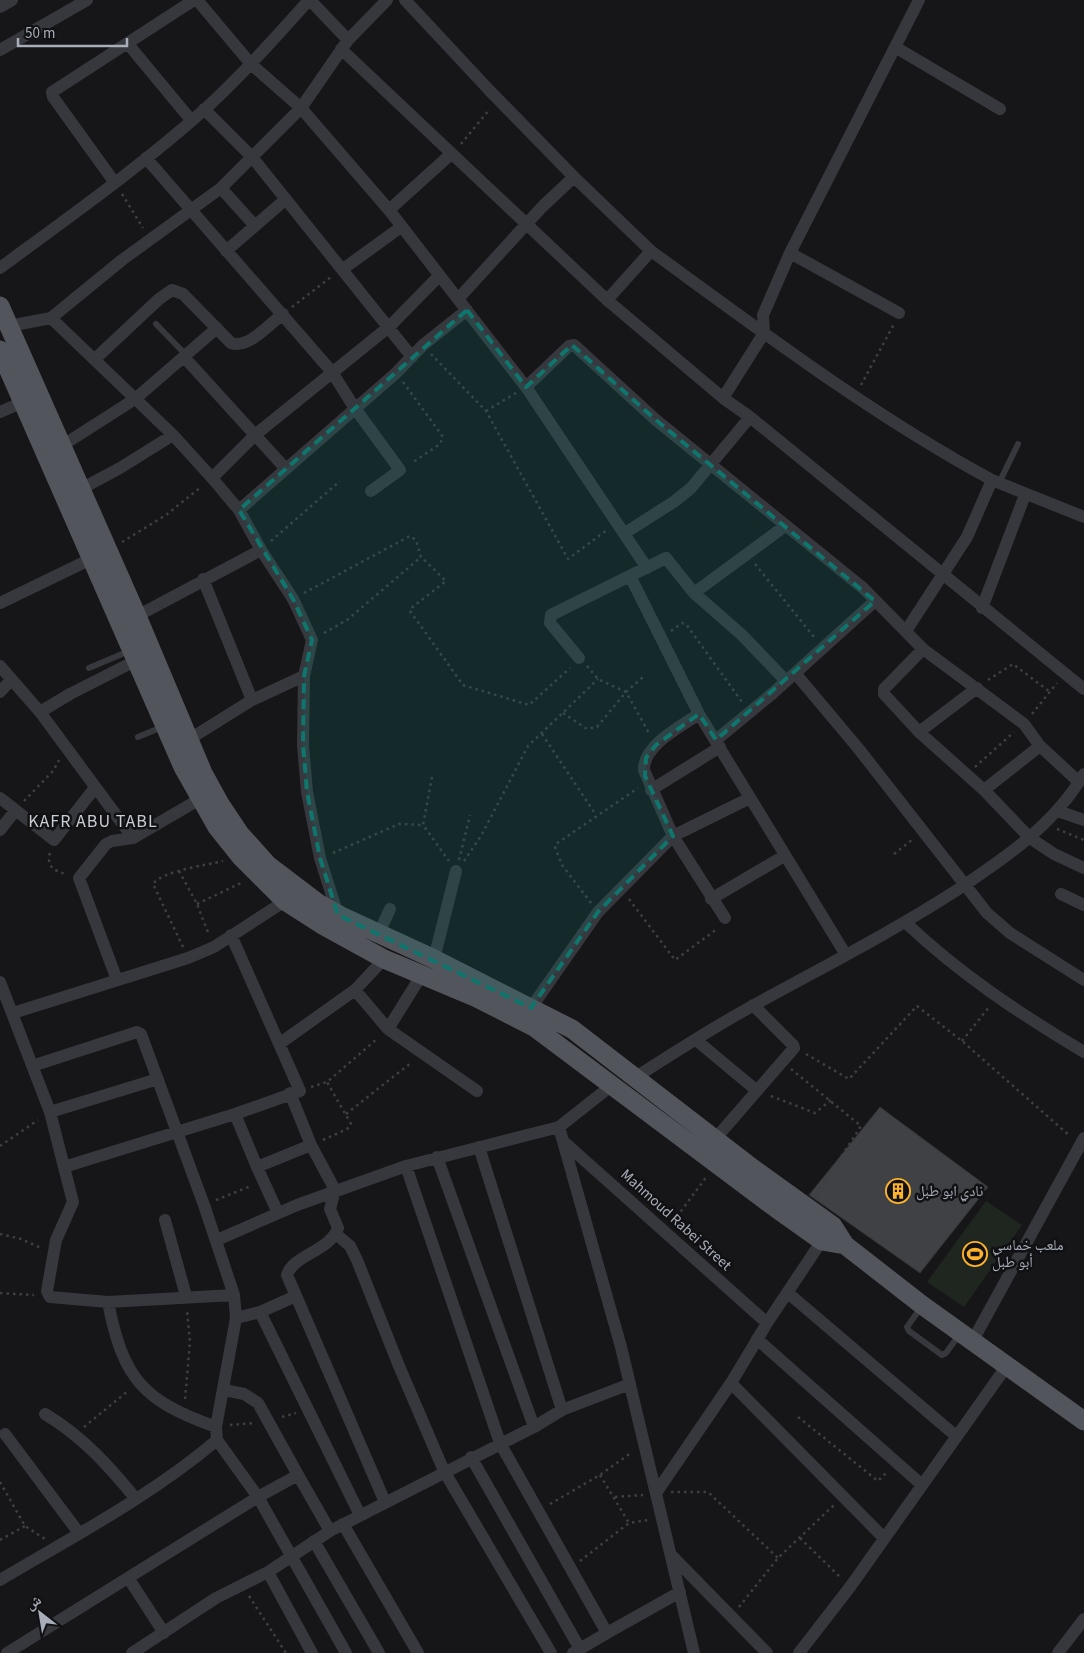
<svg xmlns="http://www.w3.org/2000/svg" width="1084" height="1653" font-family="'Source Sans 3','Noto Naskh Arabic',sans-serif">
<rect width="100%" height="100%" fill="#161618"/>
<path fill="#1e261f" d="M986,1201L1022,1225L964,1307L927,1282Z"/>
<path fill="#404145" stroke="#303034" d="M880,1107L988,1187L920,1273L809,1195Z"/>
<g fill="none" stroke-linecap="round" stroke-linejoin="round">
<path stroke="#3d3f44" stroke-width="2.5" stroke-dasharray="2.5 4" stroke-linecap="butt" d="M461,144L489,110
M122,194L143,228
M292,307L331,277
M431,354L486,411L568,559L607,530
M403,382L443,437L440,444L412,463
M861,385L894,324
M486,411L516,393
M271,541L340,481
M122,542L166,515L201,487
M755,564L814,637
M304,593L410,536L416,540L421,557L446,581L410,609V611L463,685L529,705L570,668
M671,631L682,623L686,624L742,702
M324,633L347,620L421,557
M587,666L598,679L626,692L649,733
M988,680L1013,664L1050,692
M563,713L587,729L597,727L626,692L644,676
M1032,714L1057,683
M542,734L596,815
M975,767L1014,732
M432,777L423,825L449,861
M24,801L53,771L59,760
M1057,829L1084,840
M50,853C46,866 54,871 66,874
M333,853L399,824L423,825
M894,854L913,839
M459,860L470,815
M464,861L481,836L528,746L598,679
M179,871L197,904L209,935
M629,899L675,960L717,929
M591,903L562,865L555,847L556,844L638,788
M197,904L243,882
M183,947L153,884C162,871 207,865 223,861
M962,1041L989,1007
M806,1054L849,1079L917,1006L962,1041L1070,1136
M791,1069L861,1126L817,1194
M311,1087L327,1082L378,1038
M771,1096L815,1113L831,1100
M346,1114L412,1062
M323,1140L347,1129L351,1124L327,1082
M0,1146L38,1120
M216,1200L251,1186
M673,1222L707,1176
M0,1234L21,1239L41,1248
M0,1293L34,1295
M185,1399L190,1342L187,1310
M282,1417L296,1413
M798,1417L878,1481L888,1471
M230,1425L254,1423
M84,1427L128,1391
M600,1475L629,1523
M0,1482L25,1526L45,1539
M671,1492H708L778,1558
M615,1497L643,1495
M550,1504L600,1475L632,1452
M800,1538L840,1577
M0,1540L25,1526
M580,1561L629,1523L648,1520
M249,1596L286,1653
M739,1607L778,1558L834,1505"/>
<path stroke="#37383d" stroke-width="6" d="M156,324L186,355
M999,483L1018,444
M89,668L129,651
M138,737L162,727
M922,1306L907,1327L909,1331L942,1355L946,1353L959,1335"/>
<path stroke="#37383d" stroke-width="12" d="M197,0L251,64L301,108L389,210L526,387L647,568
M310,0L348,40
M405,0L490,91L574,177
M0,7L12,0
M128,44L191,120
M895,47L1000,109
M341,49L607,300L723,398L750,417L1084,689
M0,50L87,0
M204,109L252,157L412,357
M146,158L332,372L354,407L400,470L371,491
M115,183L53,97L52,92L194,0
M221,188L255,226
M389,210L451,154
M226,251L286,199
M651,251C761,331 872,415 992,480L967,537L906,631
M790,253L899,313
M0,268C69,217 140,167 204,110C241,76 275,38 309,0
M343,269L401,227
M458,299L542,207L574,177L651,251L607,300
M51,318L173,435L212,478L239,510L261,550L293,599L312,640L304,676L303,745L307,792L320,858L338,915
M9,326L51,318L122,260L221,188L301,108L348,40L387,0
M184,357L285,468
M95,359L159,299L172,290L183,294L231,343C249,349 269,324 283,314
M526,387L569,346L574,345L656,420L863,588L923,649L1024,724L1040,746L1079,782
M723,398L764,333L763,315L790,253L919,0
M0,412L23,402
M60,447L135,399L217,328
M212,478L255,435L390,326L439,276
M992,480L1084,517
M79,490L120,468L173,435
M239,510L396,373L423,345L467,310
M625,533L675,501L691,488L750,417
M630,576L699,714L846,955
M203,579L252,700
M694,593L785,526
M0,603L91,559
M982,608L1025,495
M137,616L261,550
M923,649L884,689V694L919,732L984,790L1030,838L1054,854L1084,868
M579,658L550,623L551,615L666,558L694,593L742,635L786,681
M0,666L40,712L133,838
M795,673L858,748L987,913L1010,933L1084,980
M0,692L10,681
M40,712L70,694L137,660
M699,714C682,726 643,745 644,770L673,836L725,918
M919,732L977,688
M188,740L252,700L304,676
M716,740L773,693L875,601
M651,790L720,747
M984,790L1040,746
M0,798L54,840L94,789
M1058,811L1084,820
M0,830L15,811
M1061,894L1084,905
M711,899L784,856
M906,923C960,974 1020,1014 1084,1052
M378,935L390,909
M434,959L456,871
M117,980L79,878L106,844L112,841L133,838L200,799
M0,982L50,1112L64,1167L235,1114L300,1091L231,935
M355,990L388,1029L477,1091
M531,1008L598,912L673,836L750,798
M13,1013L188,958L214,947L285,901
M388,1029L421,976
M696,1040L756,1090
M279,1044L355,990L384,959
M32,1066L137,1032L141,1034L204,1205L234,1295L236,1318L216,1427L217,1440L258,1497L346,1653
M636,1077C675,1052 715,1026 756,1004C823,967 892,932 957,890C1005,858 1054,825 1084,774
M290,1093L311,1145L335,1190L330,1209L338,1228C330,1251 293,1255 287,1275L385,1502
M50,1112L158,1079
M235,1114L257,1167L311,1145
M559,1127L621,1347L694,1653
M716,1138L794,1048L793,1045L753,1005
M564,1142L767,1323
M479,1147L562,1410
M437,1157L534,1427
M406,1166L500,1443L607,1633L573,1653
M64,1167L73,1202L56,1240L47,1291L50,1297L108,1302L234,1295
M257,1167L278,1213
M165,1220L186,1296
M336,1234L350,1246L357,1260L399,1366L444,1471L551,1653
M217,1240L297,1205L406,1166L559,1127L611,1086
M788,1293L956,1436
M108,1302C123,1379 143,1401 216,1427
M260,1312L296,1296
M236,1318L260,1312L360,1515
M757,1339L922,1485
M972,1342L1084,1138
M731,1383L884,1538
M224,1390L244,1394L258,1403L298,1475
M45,1414C82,1436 109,1466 136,1499
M5,1434L79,1533
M471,1457L580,1649
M656,1493L731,1383L767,1323L825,1236
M343,1524L418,1653
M314,1541L379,1653
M673,1557L767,1653
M268,1572L312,1653
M129,1579L164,1633
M0,1580C74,1536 151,1496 217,1440
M607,1633L680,1592
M7,1653L258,1497L298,1475L330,1531
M132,1653L216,1598L268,1572L330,1531L534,1427L562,1410L630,1384
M799,1653L850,1587L1006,1367
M1058,1653L1084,1619"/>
<path stroke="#52555c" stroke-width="19" d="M0,306L137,616L203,773L220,804L240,834L268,865L318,903L343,917L434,959L572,1029L751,1167L833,1226L845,1245L922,1305L1084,1421
M0,350L183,767L217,827L241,857L285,901L324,926L384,959L477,998L534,1027L777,1209L822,1241L845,1245"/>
</g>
<path fill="#0f766e" fill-opacity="0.2" stroke="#0f766e" stroke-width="4" stroke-dasharray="10 6" stroke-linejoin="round" d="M467,310L526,387L572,345L656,420L875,601L716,740L699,714L656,745L646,758L645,776L673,836L598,912L531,1008L338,915L320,858L307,792L303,745L304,676L312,640L293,599L239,510Z"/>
<defs>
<symbol id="building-ring" viewBox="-11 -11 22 22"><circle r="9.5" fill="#111113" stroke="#fcb22a" stroke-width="1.5"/><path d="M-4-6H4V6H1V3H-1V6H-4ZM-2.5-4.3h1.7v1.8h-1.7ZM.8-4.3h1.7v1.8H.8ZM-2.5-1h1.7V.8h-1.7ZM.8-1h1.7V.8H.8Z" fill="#fcb22a"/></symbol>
<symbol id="stadium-ring" viewBox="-11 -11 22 22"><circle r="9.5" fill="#111113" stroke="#fcb22a" stroke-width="1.5"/><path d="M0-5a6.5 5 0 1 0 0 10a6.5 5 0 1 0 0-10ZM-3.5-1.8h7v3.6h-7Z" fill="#fcb22a"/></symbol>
</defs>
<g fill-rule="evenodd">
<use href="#building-ring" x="884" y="1177" width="28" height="28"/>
<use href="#stadium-ring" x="961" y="1240" width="28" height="28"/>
</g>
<g text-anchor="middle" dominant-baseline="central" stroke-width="5" stroke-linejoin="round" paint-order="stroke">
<g font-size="15" fill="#a7adb9" stroke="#111113" text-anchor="start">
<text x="916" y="1191">نادي ابو طبل</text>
<text x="992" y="1245">ملعب خماسي<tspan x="992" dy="17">أبو طبل</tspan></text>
</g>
<g font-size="15" fill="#a7adb9" stroke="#111113">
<text transform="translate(676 1220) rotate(42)">Mahmoud Rabei Street</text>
</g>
<g font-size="18" letter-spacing="1" fill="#c8ccd5" stroke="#111113">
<text x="93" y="821">KAFR ABU TABL</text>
</g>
</g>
<g transform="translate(40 1613) rotate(329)" stroke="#111113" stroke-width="4" paint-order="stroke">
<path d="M0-4L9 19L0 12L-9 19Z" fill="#a7adb9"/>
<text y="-8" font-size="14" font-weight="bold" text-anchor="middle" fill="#a7adb9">ش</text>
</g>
<path d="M18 38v8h109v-8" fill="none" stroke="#a7adb9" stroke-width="2.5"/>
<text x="25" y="38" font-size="15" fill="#a7adb9" stroke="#111113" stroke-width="4" paint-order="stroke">50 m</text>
</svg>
